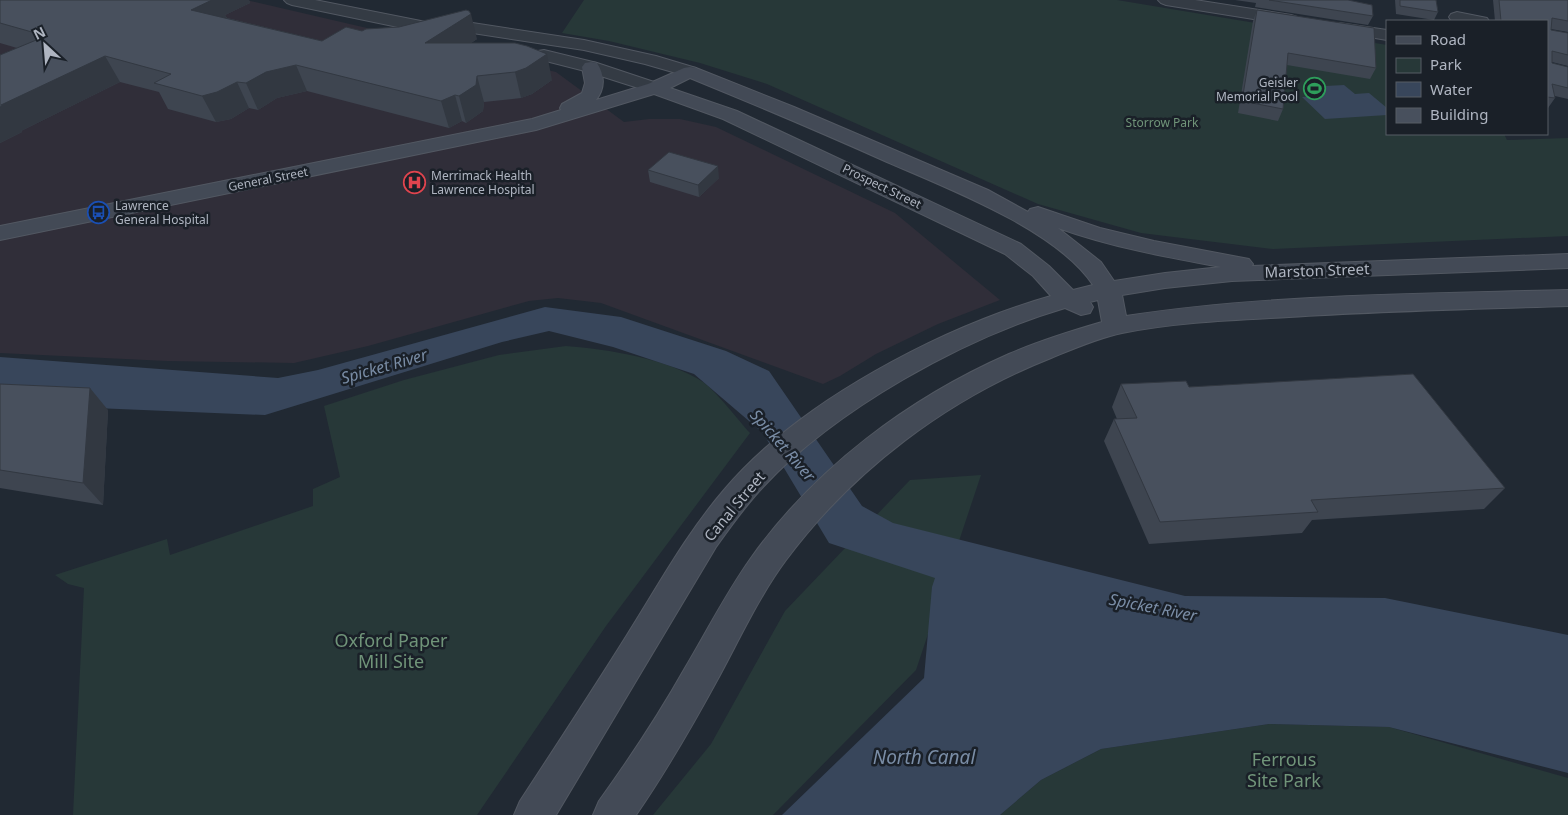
<svg xmlns="http://www.w3.org/2000/svg" width="1568" height="815" font-family="'Noto Sans',sans-serif">
<rect width="100%" height="100%" fill="#212933"/>
<path fill="#302e39" d="M0,0H246L556,72L624,122L649,119H680L716,127L895,213L1000,300L938,324L876,354L840,376L823,384L601,303L558,298L529,301L368,346L294,363L167,361L0,353Z"/>
<path fill="#273838" d="M584,0H1117L1387,45V134H1504L1507,140L1568,138V236L1273,249L1141,233L1038,204L767,84L700,63L609,41L562,33Z
M566,346C608,349 668,359 703,382C716,391 738,420 750,433L606,626L477,815H73L84,588L68,584L55,575L167,539L170,555L313,506V489L340,477L324,406L404,380L499,355Z
M981,475L916,670L773,815H653L711,744L785,611L910,480Z
M1269,724L1389,727L1568,778V815H1000L1041,780L1101,749Z"/>
<path fill="#38465b" d="M1344,85L1355,94L1369,93L1387,108V115L1325,119L1302,97L1317,96L1307,87Z
M545,307L621,317L726,351L769,371L862,506L893,523L1185,596L1385,598L1568,635V773L1389,727L1269,724L1101,749L1041,780L1000,815H782L924,678L932,587L935,578L829,543L763,433L694,374L613,347L549,331L502,342L265,415L0,404V357L278,378L318,370Z"/>
<g fill="none" stroke-linecap="round" stroke-linejoin="round">
<defs>
<path id="minor" d="M1158,0H1195L1291,15L1297,17L1299,20L1297,23L1291,25L1166,5L1161,3Z
M1457,12L1487,18L1489,21L1451,20L1449,17L1451,14Z
M1339,23L1387,30V40L1333,31L1331,28L1333,25Z"/>
<path id="tertiary" d="M284,0H315L441,25L466,22L584,40L656,56L696,68L699,72L696,76L690,77L645,64L584,50L466,32L441,35L422,32L292,5L287,3Z
M544,50L597,63L660,84L663,88L660,92L654,93L585,71L538,59L535,55L538,51Z"/>
<path id="secondary" d="M591,62L597,63C605,75 605,89 596,100L648,84L684,68L690,67L696,68L794,107L988,190L1028,212L1030,209L1038,207L1100,228L1154,241L1249,259L1253,264L1252,266L1568,254V268L1232,281L1165,288L1122,295L1126,316C1269,294 1423,294 1568,290V306C1475,309 1382,311 1289,317C1234,320 1176,322 1122,333C1098,338 1073,349 1051,358C947,399 853,470 786,560C760,595 741,636 720,675C694,723 667,770 636,815H593L599,801C630,758 659,714 685,668C707,631 726,593 751,558C815,468 909,398 1009,354C1039,341 1071,331 1102,322L1098,300L1090,302L1093,307L1090,313L1081,315L1065,308C963,338 836,409 763,487C745,506 731,526 716,547L556,815H514L520,801C556,746 592,691 627,635C658,586 686,534 724,490C798,402 942,327 1051,296L1033,276L1005,254L723,119L654,94L536,130L0,240V226L532,119L561,110L560,108L562,104L582,93L585,83L582,67L585,63ZM690,78C756,105 822,133 887,162C947,188 1057,230 1093,285L1073,290L1049,266L1021,244L737,111L670,88ZM1058,228C1111,247 1166,257 1221,267L1165,273L1114,281L1101,262Z"/>
</defs>
<use href="#minor" stroke="#525862" stroke-width="2"/>
<use href="#tertiary" stroke="#525862" stroke-width="2"/>
<use href="#secondary" stroke="#525862" stroke-width="2"/>
<use href="#minor" fill="#343b44" fill-rule="evenodd"/>
<use href="#tertiary" fill="#343b44" fill-rule="evenodd"/>
<use href="#secondary" fill="#434a56" fill-rule="evenodd"/>
</g>
<path fill="#3e4550" d="M0,0H249L250,3L225,15L227,18L322,41L362,31L477,39L471,43L552,80L532,94L521,98L484,102L483,111L466,123L462,121L449,128L307,91L277,98L258,110L249,108L231,119L216,122L168,109L159,92L120,82L21,131L22,132L0,143V55L17,48L0,43Z
M1235,0H1348L1373,16L1368,25L1255,7L1256,3Z
M1395,0H1436L1438,12L1434,20L1396,14Z
M1493,0H1568V32L1551,29V30L1568,33V66L1552,62V63L1568,67V99L1555,96V98L1548,108H1547V21H1495Z
M1257,10L1376,68L1370,79L1287,65L1283,109L1278,121L1238,113L1253,21Z
M648,170L719,178L699,197L650,182Z
M0,384L108,410L103,505L0,488Z
M1121,384L1189,387L1505,488L1484,509L1312,520L1302,533L1149,544L1104,441L1114,419H1117L1112,407Z"/>
<path fill="#323841" d="M207,0H249L250,3L225,15L229,22L191,10Z
M471,14L477,39L433,68L425,43Z
M547,54L552,80L532,94L521,98L515,72Z
M105,56L120,82L21,131L22,132L0,143V107L1,105Z
M296,65L307,91L277,98L258,110L246,83L266,72Z
M477,76L484,102L483,111L466,123L459,96Z
M237,82L249,108L231,119L216,122L202,96Z
M455,95L462,121L449,128L441,101Z
M718,166L719,178L699,197L698,185Z
M90,388L108,410L103,505L83,483Z"/>
<path fill="#48505d" stroke="#323841" d="M0,0H212L191,10L322,41L346,27L362,31L366,29L399,27L466,10L469,11L471,14L425,43H515L527,46L547,54L526,68L515,72L477,76L476,85L459,96L455,95L441,101L296,65L266,72L246,83L237,82L217,92L202,96L154,83L171,74L105,56L1,105L3,106L0,107V55L46,36L0,23Z
M1269,0H1348L1372,5L1373,16Z
M1400,0H1436L1438,12L1400,6Z
M1499,0H1568V21L1552,18L1551,30L1568,33V55L1552,51V63L1568,67V88L1552,84L1555,98L1547,97V21H1501Z
M1257,10L1374,28L1376,68L1288,53L1283,109L1242,101Z
M669,152L718,166L698,185L648,170Z
M1413,374L1505,488L1311,500L1318,512L1160,522L1114,419L1137,418L1121,384L1186,381L1189,387Z
M0,384L90,388L83,483L0,470Z"/>
<defs>
<symbol id="stadium-ring" viewBox="-11 -11 22 22"><circle r="9.5" fill="#1a2028" stroke="#2e9e5b" stroke-width="1.5"/><path d="M0-5a6.5 5 0 1 0 0 10a6.5 5 0 1 0 0-10ZM-3.5-1.8h7v3.6h-7Z" fill="#2e9e5b"/></symbol>
<symbol id="hospital-ring" viewBox="-11 -11 22 22"><circle r="9.5" fill="#1a2028" stroke="#e0444e" stroke-width="1.5"/><path d="M-5-5h3v3.5h4V-5h3V5h-3V1.5h-4V5h-3Z" fill="#e0444e"/></symbol>
<symbol id="bus-ring" viewBox="-11 -11 22 22"><circle r="9.5" fill="#1a2028" stroke="#1a4fb4" stroke-width="1.5"/><path d="M-5-6H5V4H4V6H2V4H-2V6H-4V4H-5ZM-3.5-4V0h7V-4ZM-3.5 1.2v1.5H-2V1.2ZM2 1.2v1.5H3.5V1.2Z" fill="#1a4fb4"/></symbol>
</defs>
<g fill-rule="evenodd">
<use href="#stadium-ring" x="1302" y="76" width="25" height="25"/>
<use href="#hospital-ring" x="402" y="170" width="25" height="25"/>
<use href="#bus-ring" x="86" y="200" width="25" height="25"/>
</g>
<g text-anchor="middle" dominant-baseline="central" stroke-width="5" stroke-linejoin="round" paint-order="stroke">
<g font-size="12" fill="#afb5c1" stroke="#1a2028" text-anchor="start">
<text x="1298" y="82" text-anchor="end">Geisler<tspan x="1298" dy="14">Memorial Pool</tspan></text>
<text x="431" y="175">Merrimack Health<tspan x="431" dy="14">Lawrence Hospital</tspan></text>
<text x="115" y="205">Lawrence<tspan x="115" dy="14">General Hospital</tspan></text>
</g>
<g font-size="12" fill="#709479" stroke="#1a2028">
<text x="1162" y="122">Storrow Park</text>
</g>
<g font-size="12" fill="#afb5c1" stroke="#1a2028">
<text transform="translate(268 179) rotate(-11)">General Street</text>
<text transform="translate(882 186) rotate(26)">Prospect Street</text>
</g>
<g font-size="15" fill="#afb5c1" stroke="#1a2028">
<text transform="translate(1317 270) rotate(-2)">Marston Street</text>
<text transform="translate(734 506) rotate(-50)">Canal Street</text>
</g>
<g font-size="16" font-style="italic" fill="#7a8da6" stroke="#1a2028">
<text transform="translate(384 366) rotate(-16)">Spicket River</text>
<text transform="translate(783 445) rotate(49)">Spicket River</text>
<text transform="translate(1153 607) rotate(11)">Spicket River</text>
</g>
<g font-size="18" fill="#709479" stroke="#1a2028">
<text x="391" y="640">Oxford Paper<tspan x="391" dy="21">Mill Site</tspan></text>
<text x="1284" y="759">Ferrous<tspan x="1284" dy="21">Site Park</tspan></text>
</g>
<g font-size="19" font-style="italic" fill="#7a8da6" stroke="#1a2028">
<text x="924" y="757">North Canal</text>
</g>
</g>
<rect x="1386" y="20" width="162" height="115" fill="#1a2028" stroke="#565c65"/>
<rect x="1396" y="36" width="25" height="8" fill="#434a56" stroke="#565c65"/>
<text x="1430" y="45" font-size="15" fill="#afb5c1">Road</text>
<rect x="1396" y="58" width="25" height="15" fill="#273838" stroke="#565c65"/>
<text x="1430" y="70" font-size="15" fill="#afb5c1">Park</text>
<rect x="1396" y="82" width="25" height="15" fill="#38465b" stroke="#565c65"/>
<text x="1430" y="95" font-size="15" fill="#afb5c1">Water</text>
<rect x="1396" y="108" width="25" height="15" fill="#48505d" stroke="#565c65"/>
<text x="1430" y="120" font-size="15" fill="#afb5c1">Building</text>
<g transform="translate(45 45) rotate(334)" stroke="#1a2028" stroke-width="4" paint-order="stroke">
<path d="M0-4L9 19L0 12L-9 19Z" fill="#afb5c1"/>
<text y="-8" font-size="14" font-weight="bold" text-anchor="middle" fill="#afb5c1">N</text>
</g>
</svg>
